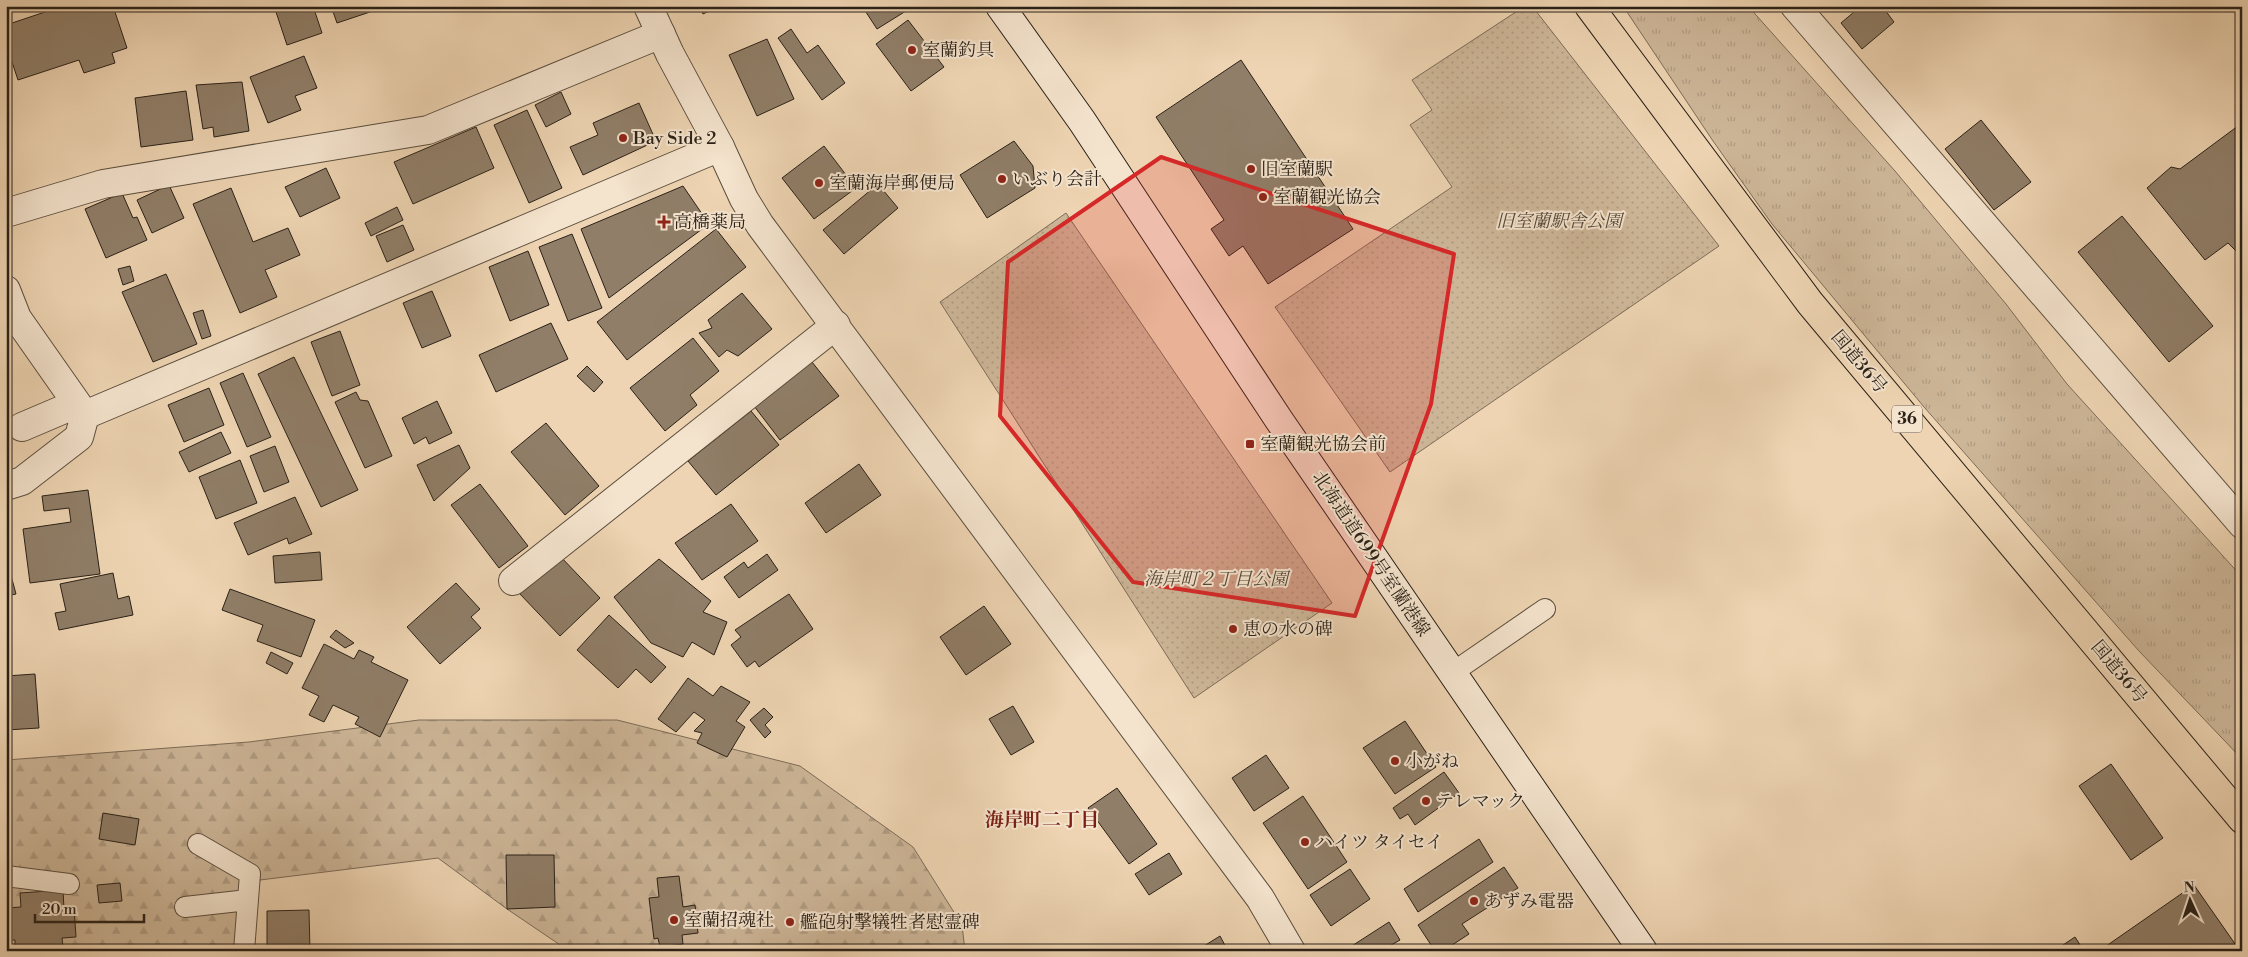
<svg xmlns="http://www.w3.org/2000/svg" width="2248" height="957" font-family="'Libre Bodoni','Noto Serif JP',serif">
<defs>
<pattern id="grass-tufts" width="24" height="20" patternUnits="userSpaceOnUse" patternTransform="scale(1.25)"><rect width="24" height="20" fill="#cdb698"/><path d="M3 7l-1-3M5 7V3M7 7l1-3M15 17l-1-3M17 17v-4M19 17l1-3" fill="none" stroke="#b09c82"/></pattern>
<pattern id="forest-firs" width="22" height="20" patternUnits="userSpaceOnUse" patternTransform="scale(1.25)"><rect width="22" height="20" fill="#cdb698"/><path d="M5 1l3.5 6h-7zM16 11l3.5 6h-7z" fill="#b09c82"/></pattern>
<pattern id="park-dots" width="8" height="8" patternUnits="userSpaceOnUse" patternTransform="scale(1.25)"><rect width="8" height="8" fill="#cdb698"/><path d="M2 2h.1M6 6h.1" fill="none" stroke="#b09c82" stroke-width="1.8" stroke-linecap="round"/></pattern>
</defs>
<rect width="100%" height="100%" fill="#eed4b2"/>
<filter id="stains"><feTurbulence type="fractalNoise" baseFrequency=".004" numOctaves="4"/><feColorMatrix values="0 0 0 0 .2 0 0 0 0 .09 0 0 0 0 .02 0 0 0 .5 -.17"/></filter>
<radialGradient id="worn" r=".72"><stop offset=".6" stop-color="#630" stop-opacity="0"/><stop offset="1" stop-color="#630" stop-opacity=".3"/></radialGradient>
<path fill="url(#grass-tufts)" stroke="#7c6c58" d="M1623,6H1748L1895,171L2006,304L2067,384L2242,577V759L2139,651L1924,407L1772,224L1713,141Z"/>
<path fill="url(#forest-firs)" stroke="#7c6c58" d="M419,720H617L800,766L913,847L962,925L965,951H569L507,909L438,858L260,880L233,951H6V760L249,742Z"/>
<path fill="url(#park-dots)" stroke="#7c6c58" d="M1525,6H1532L1719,246L1390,472L1275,307L1452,187L1410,125L1432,110L1412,80Z
M1066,213L1332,603L1194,698L940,302Z"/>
<path fill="#907e68" stroke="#2a2118" d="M63,6H113L127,48L112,53L115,63L84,73L79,60L18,80L6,44V25Z
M274,6H313L322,33L287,45Z
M331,6H388L337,23Z
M699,6H711V10L703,14Z
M862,6H914L877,29Z
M1861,6H1882L1894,22L1862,49L1841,23Z
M908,20L944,67L911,91L876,44Z
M791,29L807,53L818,45L845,83L822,100L778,38Z
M767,39L794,99L757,116L729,55Z
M304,56L317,88L295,96L301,110L268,123L250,77Z
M1241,60L1353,229L1268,284L1243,246L1229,256L1211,229L1224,220L1156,117Z
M242,82L249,131L214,137L213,127L203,129L196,85Z
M186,91L193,140L141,147L135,98Z
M561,92L571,114L546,127L535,105Z
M639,103L656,141L583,175L570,147L598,135L593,123Z
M527,110L562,188L529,203L494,125Z
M1981,120L2031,182L1994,210L1945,149Z
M2242,123V257L2228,243L2205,260L2147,188L2171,167L2180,169Z
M476,127L494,168L413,204L394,162Z
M1014,141L1033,166L1035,188L987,218L960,175Z
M824,146L856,188L814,219L782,178Z
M326,168L340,198L300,217L285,187Z
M878,184L898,208L844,254L823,230Z
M169,185L184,218L152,233L137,200Z
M683,186L709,224L609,298L581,229Z
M231,188L253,242L288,228L300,255L265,270L277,297L240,313L193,204Z
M122,193L133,218L137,217L147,240L106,258L85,209Z
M397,207L403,220L371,236L365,223Z
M2122,216L2213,326L2169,362L2078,252Z
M403,225L414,250L387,262L376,236Z
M716,229L746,267L627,360L597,322Z
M572,234L602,308L568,321L539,247Z
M528,251L549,305L510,321L489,267Z
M130,266L134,281L123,285L118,269Z
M166,274L197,344L153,362L122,292Z
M432,291L451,336L422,348L403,303Z
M742,293L772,329L738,356L727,350L719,357L699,333L712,328L708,320Z
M203,310L211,336L202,339L193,313Z
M551,323L568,359L496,392L479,355Z
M340,331L360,385L332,396L311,342Z
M693,338L719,371L690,395L697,405L665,431L630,388Z
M294,357L358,490L321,507L258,374Z
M812,362L839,396L780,440L754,406Z
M587,366L603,382L594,392L577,376Z
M243,373L271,437L247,447L220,383Z
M209,388L224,425L184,442L168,405Z
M356,392L360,400L368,401L392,456L365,468L335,402Z
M437,401L452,433L429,444L426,437L414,444L402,418Z
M751,411L779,445L716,495L688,461Z
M546,423L599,486L565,515L511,452Z
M221,432L231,453L189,472L179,452Z
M459,445L470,468L434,501L417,465Z
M275,446L289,482L264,492L250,456Z
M240,460L257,503L216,519L199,477Z
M859,464L881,495L826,533L805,503Z
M480,484L528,546L499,568L451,505Z
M88,490L100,574L30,583L23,529L71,522L69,508L44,511L42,496Z
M295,497L312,534L289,544L287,538L248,555L234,523Z
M731,504L758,541L702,580L675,543Z
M320,552L322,580L275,583L273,556Z
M767,554L778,570L739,598L724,577L744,562L748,568Z
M559,555L600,598L560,636L519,593Z
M6,557L16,594L6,596Z
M659,559L711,601L703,612L727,622L714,655L692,642L683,657L651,643L614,597Z
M113,573L118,599L129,596L133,615L59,630L55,613L66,611L60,584Z
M456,583L480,609L471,617L481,628L440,664L407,627Z
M230,589L315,620L301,657L257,641L263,625L222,610Z
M789,594L813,629L759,667L755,661L747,667L731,645L741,637L735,630Z
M984,606L1011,644L966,675L940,637Z
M609,615L666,667L651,683L636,669L618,688L577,650Z
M336,630L354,643L345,648L330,637Z
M324,644L354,659L359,650L374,657L371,662L408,680L380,737L355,724L359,717L333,705L324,722L309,715L319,696L302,688Z
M271,652L293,663L287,674L266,663Z
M35,674L39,728L6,730V676Z
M688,678L713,696L721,686L750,702L736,721L745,727L727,757L697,743L702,733L694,731L705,720L694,712L676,732L658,719Z
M1013,706L1034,742L1011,755L989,719Z
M764,708L773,717L765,725L771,732L765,738L750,720Z
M1405,721L1436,767L1395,794L1363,748Z
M1266,755L1289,788L1254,811L1232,778Z
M2111,764L2163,838L2131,860L2079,786Z
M1444,772L1459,793L1415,825L1408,814L1400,819L1393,808Z
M1117,788L1157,844L1129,864L1088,808Z
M1303,796L1347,862L1308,889L1263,823Z
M103,813L139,819L135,845L99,839Z
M1479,839L1493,862L1418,912L1404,889Z
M1169,853L1182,874L1149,895L1135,874Z
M506,855H554L555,907L507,909Z
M1504,867L1518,888L1462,924L1469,934L1443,951H1435L1418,925Z
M1350,869L1370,899L1331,926L1310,895Z
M679,876L683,907L695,905L698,933L682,935L683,944L660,947L658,938L654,939L649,898L659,897L657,878Z
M120,883L122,901L99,903L97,885Z
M2194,885L2240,951H2099Z
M63,890L64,909L74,908L76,937L62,938L63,947L15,950V940H6V908L21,907L20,893Z
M309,910L310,951H267V911Z
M1389,922L1400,940L1381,951H1344Z
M1220,936L1228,951H1196Z
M2075,937L2084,951H2054Z"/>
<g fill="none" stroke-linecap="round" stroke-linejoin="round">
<defs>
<path id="service" d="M1452,673L1545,609
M198,844L250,874L244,951
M6,876L69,884
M185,907L248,900"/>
<path id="minor" d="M1795,6L2242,524
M6,213L103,184L428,130L661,34
M6,290L17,318L85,415L720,147
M22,427L76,404
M6,486L22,481L79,437L85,415
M513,581L836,325"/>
<path id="tertiary" d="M648,6L670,54L720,147L744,199L760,225L1260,898L1291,951"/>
<path id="secondary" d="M1000,6L1082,121L1279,420L1643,951"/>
<path id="trunk" d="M1589,6L1810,303L2242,819"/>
</defs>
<use href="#service" stroke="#5b4e3e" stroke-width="22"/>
<use href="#minor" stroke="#5b4e3e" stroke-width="30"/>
<use href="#tertiary" stroke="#5b4e3e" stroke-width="30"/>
<use href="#secondary" stroke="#2a2118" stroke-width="30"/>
<use href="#trunk" stroke="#2a2118" stroke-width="30"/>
<use href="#service" stroke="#f4e3cd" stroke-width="20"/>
<use href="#minor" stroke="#f4e3cd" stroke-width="28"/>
<use href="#tertiary" stroke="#f4e3cd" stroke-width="28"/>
<use href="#secondary" stroke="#f4e3cd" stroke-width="28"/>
<use href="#trunk" stroke="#eed4b2" stroke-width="28"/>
</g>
<path fill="#d62828" fill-opacity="0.2" stroke="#d62828" stroke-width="4" stroke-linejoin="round" d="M1161,157L1454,254L1431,404L1355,616L1133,582L1000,416L1008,262Z"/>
<g fill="#8f2418" stroke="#f4e3cd" stroke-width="2">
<circle cx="912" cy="50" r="5"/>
<circle cx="623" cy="138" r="5"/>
<circle cx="1251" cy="169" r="5"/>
<circle cx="1002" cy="179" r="5"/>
<circle cx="819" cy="183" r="5"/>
<circle cx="1263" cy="197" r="5"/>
<path d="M661.5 214.5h5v5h5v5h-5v5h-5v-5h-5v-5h5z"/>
<rect x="1245" y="439" width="10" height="10" rx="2.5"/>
<circle cx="1233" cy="629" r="5"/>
<circle cx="1395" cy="761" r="5"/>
<circle cx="1426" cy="801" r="5"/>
<circle cx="1305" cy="842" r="5"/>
<circle cx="1474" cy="901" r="5"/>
<circle cx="674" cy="920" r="5"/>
<circle cx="790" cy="922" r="5"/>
</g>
<g text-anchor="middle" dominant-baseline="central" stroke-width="4" stroke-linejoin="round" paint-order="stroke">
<rect fill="#f4e3cd" stroke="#675b4e" stroke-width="1" x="1892" y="405.5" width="30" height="27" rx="4"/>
<g font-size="16" font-weight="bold" fill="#2a2118">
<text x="1907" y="419">36</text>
</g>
<g font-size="18" fill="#2a2118" stroke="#f4e3cd" text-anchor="start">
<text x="922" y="50">室蘭釣具</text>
<text x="633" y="138">Bay Side 2</text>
<text x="1261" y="169">旧室蘭駅</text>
<text x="1012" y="179">いぶり会計</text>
<text x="829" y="183">室蘭海岸郵便局</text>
<text x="1273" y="197">室蘭観光協会</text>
<text x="674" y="222">高橋薬局</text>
<text x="1260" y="444">室蘭観光協会前</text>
<text x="1243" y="629">恵の水の碑</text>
<text x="1405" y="761">小がね</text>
<text x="1436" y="801">テレマック</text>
<text x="1315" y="842">ハイツ タイセイ</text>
<text x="1484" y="901">あずみ電器</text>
<text x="684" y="920">室蘭招魂社</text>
<text x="800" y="922">艦砲射撃犠牲者慰霊碑</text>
</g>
<g font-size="18" font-style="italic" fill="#534638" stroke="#f4e3cd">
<text x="1559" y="221">旧室蘭駅舎公園</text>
<text x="1216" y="579">海岸町２丁目公園</text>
</g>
<g font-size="18" fill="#2a2118" stroke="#f4e3cd">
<text transform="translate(1859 362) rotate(50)">国道36号</text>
<text transform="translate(1371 554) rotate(56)">北海道道699号室蘭港線</text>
<text transform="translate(2119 672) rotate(50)">国道36号</text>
</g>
<g font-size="19" font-weight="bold" fill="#7a1f14" stroke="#f4e3cd">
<text x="1042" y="820">海岸町二丁目</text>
</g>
</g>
<rect width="2248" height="957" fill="none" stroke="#eed4b2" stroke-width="25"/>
<rect x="8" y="8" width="2233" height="942" fill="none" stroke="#2a2118" stroke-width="2.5"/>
<rect x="12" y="12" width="2223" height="932" fill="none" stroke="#2a2118"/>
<g transform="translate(2190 900) rotate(357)" stroke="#f4e3cd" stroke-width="4" paint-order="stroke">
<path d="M0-4L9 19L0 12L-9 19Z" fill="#2a2118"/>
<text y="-8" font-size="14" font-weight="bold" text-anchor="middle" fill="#2a2118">N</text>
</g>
<path d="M35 914v8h109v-8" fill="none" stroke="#2a2118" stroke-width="2.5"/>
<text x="42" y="914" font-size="15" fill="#2a2118" stroke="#f4e3cd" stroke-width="4" paint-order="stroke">20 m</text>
<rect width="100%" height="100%" filter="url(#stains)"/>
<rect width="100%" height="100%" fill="url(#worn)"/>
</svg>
